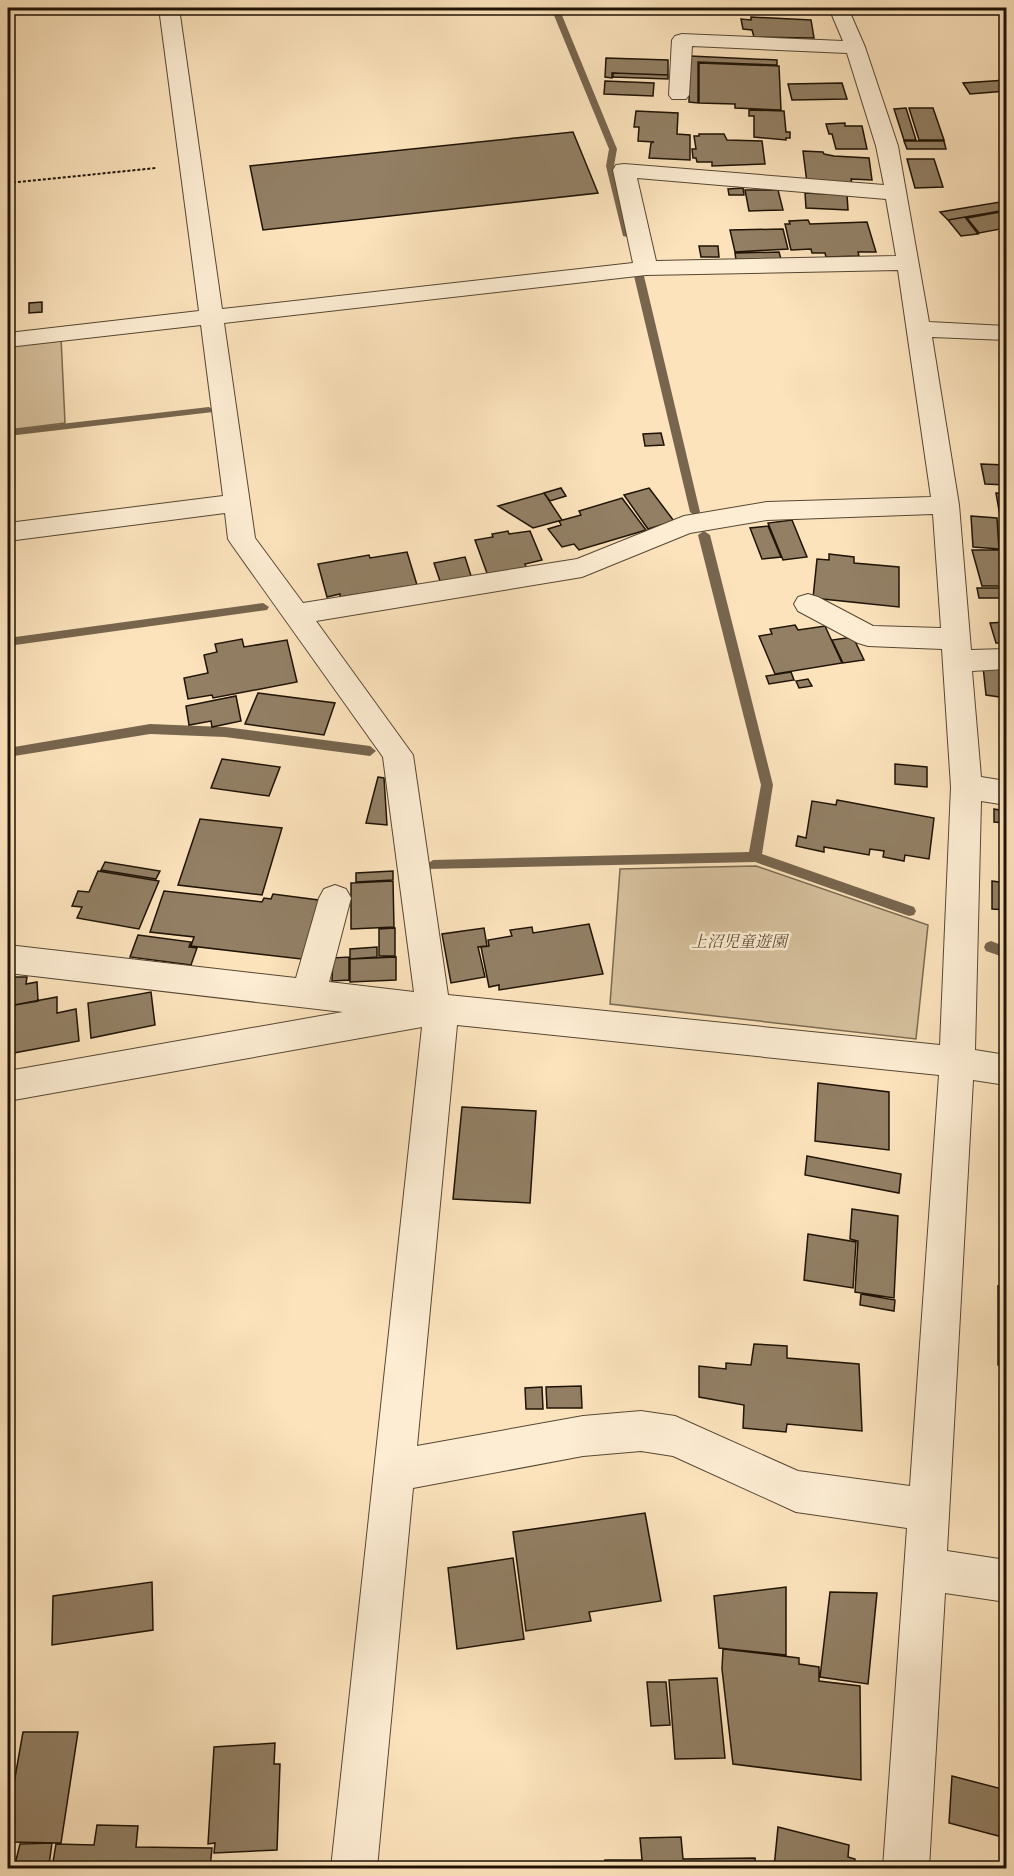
<svg xmlns="http://www.w3.org/2000/svg" width="1014" height="1876" font-family="Alegreya,'Noto Serif JP',serif">
<rect width="100%" height="100%" fill="#fce3bc"/>
<filter id="stains"><feTurbulence type="fractalNoise" baseFrequency=".00333" numOctaves="4"/><feColorMatrix values="0 0 0 0 .2 0 0 0 0 .09 0 0 0 0 .02 0 0 0 .5 -.17"/></filter>
<radialGradient id="worn" r=".72"><stop offset=".6" stop-color="#630" stop-opacity="0"/><stop offset="1" stop-color="#630" stop-opacity=".3"/></radialGradient>
<path fill="#d6c09d" stroke="#7a6a51" stroke-width="1.5" d="M61,337L65,423L8,430V343Z
M756,866L928,925L916,1039L610,1004L620,869Z"/>
<g fill="none" stroke-linecap="round" stroke-linejoin="round">
<path fill="#77654e" fill-rule="evenodd" d="M551,8H559L617,149L614,166L633,236L631,238L623,236L606,166L609,149Z
M639,273L644,276L700,512L695,516L690,512L634,276Z
M209,407L214,410L213,412L8,436V430Z
M704,531L710,535L773,785L762,854L914,907L916,911L914,915L909,916L755,862L428,869L426,865L433,860L749,852L761,785L698,535Z
M263,603L269,607L267,610L8,646V638Z
M150,724L225,727L370,746L376,751L370,756L225,737L150,734L8,757V748Z
M991,941L1006,947V958L986,951L984,947L986,943Z"/>
</g>
<path fill="#927f64" stroke="#1f1305" stroke-width="1.5" d="M751,17L811,20L814,38L754,37L752,30L743,29L741,19L751,20Z
M690,56L777,60V65L698,62V103L689,102Z
M606,58L668,60V75L612,73V78L605,77Z
M699,63L779,66L781,110L735,108V104L699,103Z
M613,73L668,75V79L613,77Z
M1006,80V91L970,94L963,83Z
M605,81L654,83L653,96L604,94Z
M842,83L847,99L792,100L788,84Z
M906,108L916,140H904L894,109Z
M909,108H933L944,140H919Z
M749,110L784,111L786,132H790V138H786V140L754,137V116H749Z
M636,111L678,113L677,134L690,135V160L649,158L651,143L654,142L638,141L639,127H634Z
M845,123V126H862L867,149H836L832,134H829L826,124Z
M573,132L598,193L263,230L250,166Z
M699,134H724L727,140L762,141L765,164L712,166V162H697L696,158H693L692,149H696L694,136H699Z
M904,141H944L946,149H907Z
M803,151L823,152L824,154L834,156L869,158L872,180L851,179L852,184L807,183Z
M907,159H934L943,187L915,188Z
M743,188L744,195H729L728,189Z
M745,190H778L783,210L749,211Z
M805,193L847,195L848,210L806,208Z
M1000,202L1006,210L948,220L940,212Z
M1006,211V228L979,233L967,218Z
M965,217L978,234L961,236L948,220Z
M808,220L810,224L867,222L876,252H858L859,256L826,257L825,253H812L811,249L791,250L785,224H790L789,221Z
M783,229L788,249L735,252L730,230Z
M699,246H718L719,257H701Z
M779,252L781,259L736,260L735,253Z
M42,302V312L29,313V303Z
M661,433L664,445L645,446L643,434Z
M981,464L1006,465V485L985,484Z
M561,488L566,496L550,501L544,493Z
M649,488L674,521L648,529L624,495Z
M544,493L562,520L533,528L498,506Z
M996,493L1006,494V516H1000Z
M622,498L646,530L579,550L574,544L562,547L548,529L561,525L559,521L581,515L579,511Z
M971,516L997,518L999,549L973,547Z
M792,520L807,557L783,560L768,523Z
M768,526L781,557L762,559L750,528Z
M508,531L509,534L530,531L542,560L525,564L527,569L488,576L475,540L493,537L492,534Z
M972,550H1006V586H982Z
M407,552L417,585L340,597V594L327,597L318,564L369,555L370,558Z
M829,554L854,557V563L899,567V607L813,598L817,559L829,560Z
M465,557L472,579L441,584L434,563Z
M977,588H1006V598H979Z
M1006,622V643H996L990,623Z
M795,625L798,630L825,626L842,663L775,674L759,636L772,634L770,629Z
M853,637L864,660L843,663L832,640Z
M242,639L244,647L287,640L297,682L213,698L212,695L188,699L184,678L208,673L204,655L217,652L215,644Z
M1006,665V698L986,695L983,666Z
M791,672L794,680L769,684L766,676Z
M808,679L812,686L799,688L796,681Z
M258,693L335,703L324,735L245,724Z
M236,696L241,721L212,727L211,721L189,725L186,706Z
M222,759L280,767L269,796L211,788Z
M895,764L927,767V787L895,784Z
M378,777L384,778L387,825L366,823Z
M837,800L934,818L929,859L905,855L904,861L883,857L884,851L870,849L869,855L824,847V852L796,846L798,836L806,838L812,801L836,805Z
M994,809L1005,811V823L994,822Z
M200,819L282,828L262,895L178,885Z
M105,862L160,871L156,879L101,870Z
M98,871L159,881L139,929L77,918L82,907L72,906L78,891L89,892Z
M393,871V880L356,882V873Z
M393,881L394,927L351,929V883Z
M992,881L1006,883V910L992,909Z
M164,891L262,902L264,898L271,899L273,894L326,901L310,960L191,946L194,937L150,932Z
M589,924L603,974L499,990V985L489,987L481,947L489,946L488,940L512,936L510,930L532,927L533,933Z
M395,928V956H379V929Z
M484,928L487,946L478,947L485,977L451,983L442,934Z
M138,935L191,942L189,947L197,948L191,965L130,957Z
M377,947V957L350,959V949Z
M349,957V980L332,981L333,958Z
M396,957V980L350,982V959Z
M8,977H27L26,984L37,982L38,1001L8,1006Z
M151,992L155,1025L91,1038L88,1003Z
M57,997V1013L76,1009L79,1041L8,1054V1006Z
M818,1083L889,1092V1150L815,1141Z
M462,1107L536,1111L530,1203L453,1199Z
M807,1156L901,1174L899,1193L805,1175Z
M852,1209L898,1216L894,1298L855,1292L858,1241L850,1239Z
M808,1234L856,1242L853,1288L804,1280Z
M998,1286L1006,1288V1367L998,1365Z
M861,1294L895,1300L894,1311L860,1305Z
M754,1344L787,1346V1358L859,1364L862,1431L787,1424L786,1432L743,1428L744,1405L699,1397V1366L726,1369V1363L751,1365Z
M581,1386L582,1408H547L546,1387Z
M542,1387L543,1409H526L525,1388Z
M645,1513L661,1601L589,1612L591,1621L526,1631L513,1532Z
M513,1558L524,1639L457,1649L448,1568Z
M152,1582L153,1630L52,1645L53,1596Z
M786,1587V1655L719,1648L714,1596Z
M830,1592L877,1593L868,1684L820,1677Z
M723,1649L799,1658V1664L819,1667V1681L860,1686L861,1780L733,1764L722,1669Z
M717,1678L725,1758L675,1759L669,1680Z
M647,1682H666L670,1725L651,1726Z
M23,1732H78L61,1843L8,1842V1817Z
M275,1743L274,1764H280L277,1850L214,1853L215,1843L208,1844L214,1747Z
M952,1776L1006,1790V1838L949,1823Z
M97,1825L138,1826L136,1847L212,1848L210,1868H52L56,1844L94,1845Z
M778,1827L849,1845L848,1857L855,1859L854,1868H774Z
M681,1837L683,1859L755,1858L756,1868H605V1860H642L640,1838Z
M52,1843L49,1865L15,1864L20,1844Z"/>
<g fill="none" stroke-linecap="round" stroke-linejoin="round">
<defs>
<path id="minor" d="M159,8H179L222,309L633,263L613,170L616,165L624,164L884,185L876,146L847,53L692,46L689,95L686,99H672L669,95L672,40L675,36L682,34L843,41L829,8H848L865,47L898,146L929,322L1006,326V340L932,337L959,505L971,650L1006,649V669L972,671L981,777L1006,781V805L981,801L975,1050L1006,1055V1085L973,1080L947,1551L1006,1560V1602L945,1593L929,1868H883L907,1528L796,1512L673,1456L641,1451L583,1456L413,1488L377,1868H331L422,1027L8,1101V1071L343,1012L8,973V945L296,978L319,898L324,889L335,885L346,889L351,898L329,982L414,992L383,757L232,545L228,539L225,513L8,541V523L223,496L201,325L8,347V333L199,311ZM637,178L886,199L896,256L656,261ZM898,270L931,497L767,502L684,516L577,559L303,603L255,538L224,323L646,275ZM933,514L941,628L873,626L818,597L808,594L798,597L794,604L798,611L858,643L868,646L942,649L951,787L940,1045L448,995L413,755L316,621L582,577L690,533L767,520ZM457,1025L939,1075L910,1486L798,1471L675,1416L641,1411L583,1416L417,1446Z"/>
</defs>
<use href="#minor" stroke="#564733" stroke-width="2"/>
<path stroke="#1f1305" stroke-width="2" stroke-dasharray="3 2" stroke-linecap="butt" d="M8,183L156,168"/>
<use href="#minor" fill="#fdedd3" fill-rule="evenodd"/>
</g>
<g text-anchor="middle" dominant-baseline="central" stroke-width="5" stroke-linejoin="round" paint-order="stroke">
<g font-size="16" font-style="italic" fill="#5f503a" stroke="#fdedd3">
<text x="739" y="942">上沼児童遊園</text>
</g>
</g>
<rect width="1014" height="1876" fill="none" stroke="#fce3bc" stroke-width="30"/>
<rect x="9" y="9" width="996" height="1858" fill="none" stroke="#1f1305" stroke-width="3"/>
<rect x="15" y="15" width="984" height="1846" fill="none" stroke="#1f1305" stroke-width="1.5"/>
<rect width="100%" height="100%" filter="url(#stains)"/>
<rect width="100%" height="100%" fill="url(#worn)"/>
</svg>
